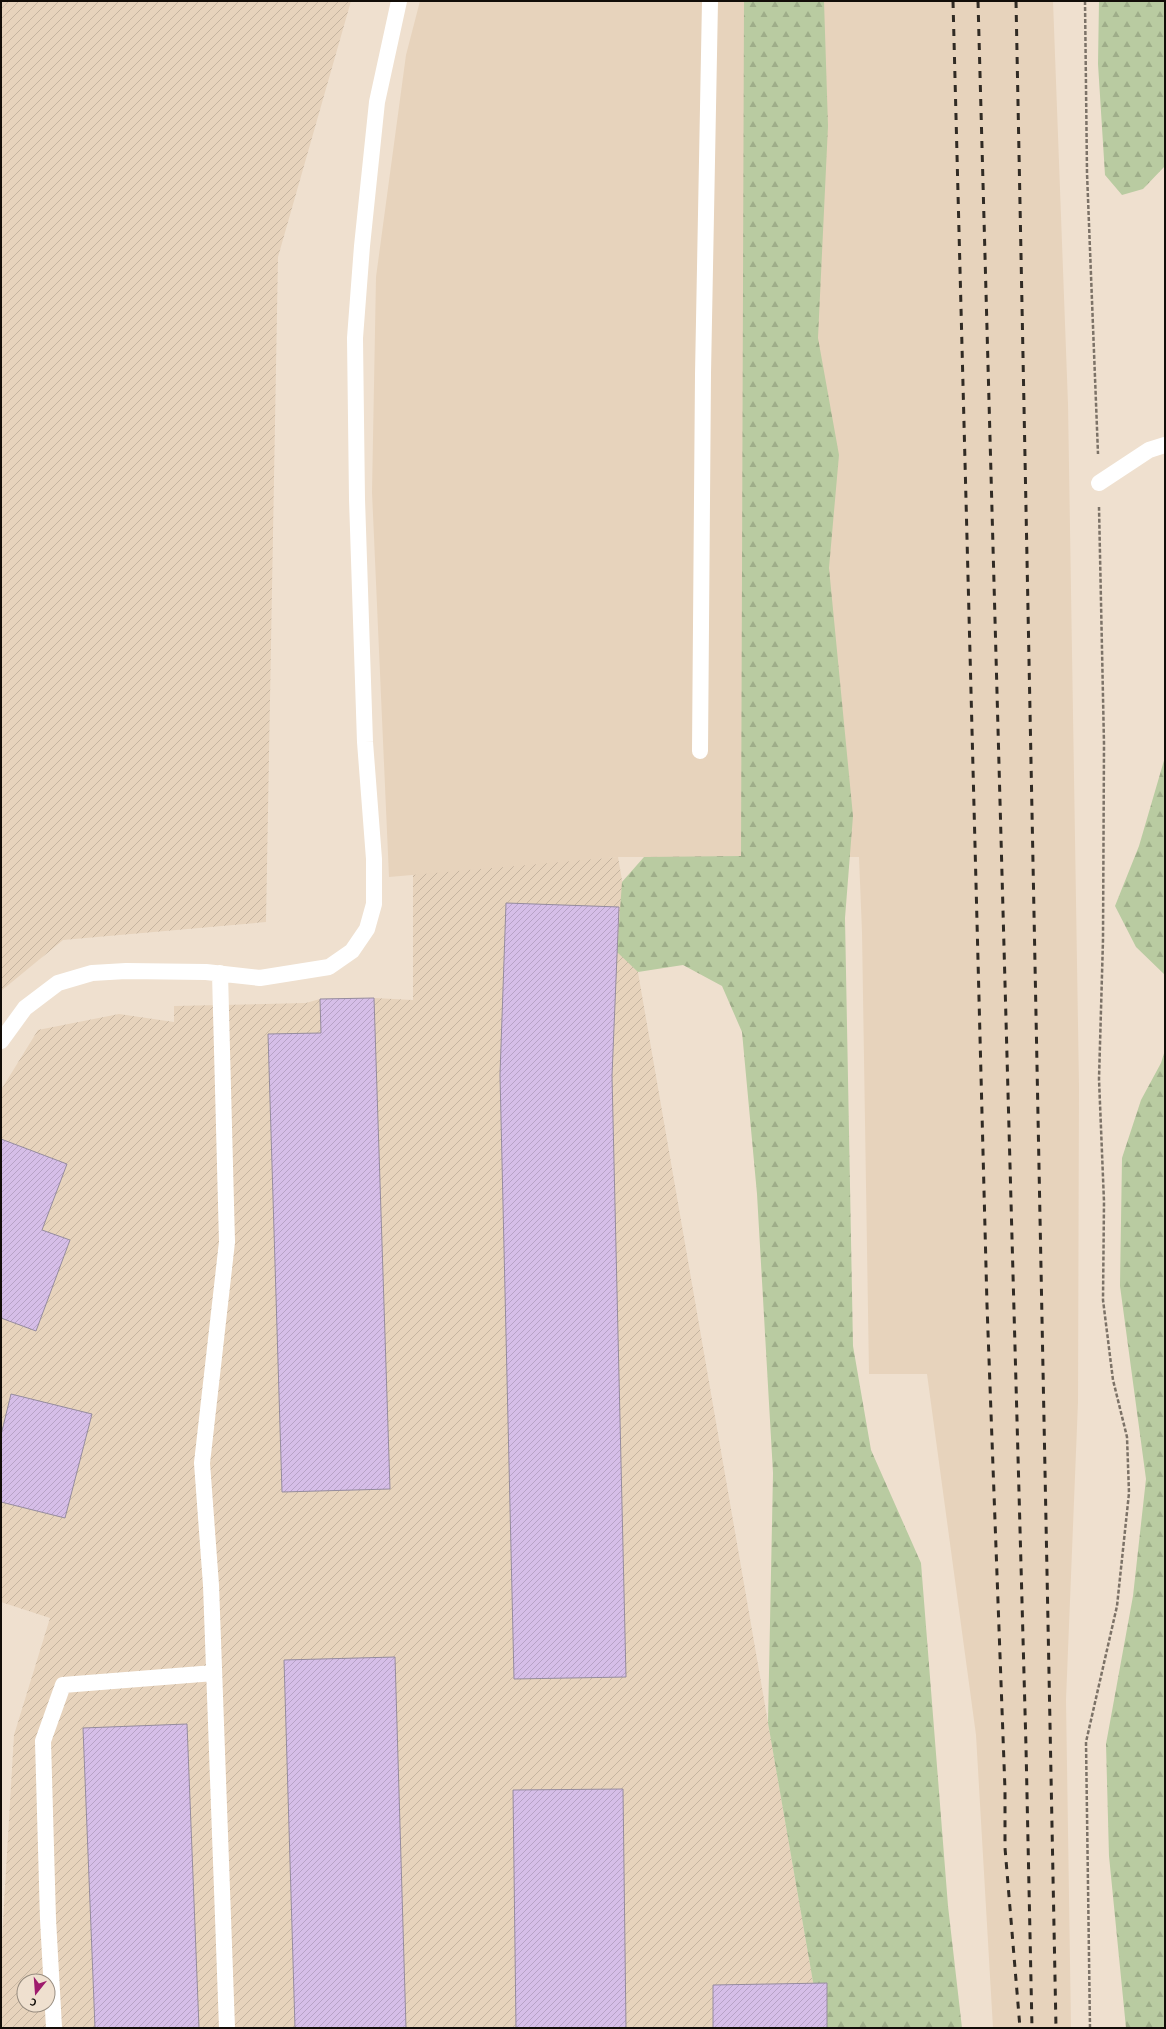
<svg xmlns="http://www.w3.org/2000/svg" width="1166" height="2029" font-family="'Alegreya Sans',sans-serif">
<defs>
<pattern id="industrial-furrows" width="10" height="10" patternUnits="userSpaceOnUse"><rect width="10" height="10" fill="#e7d3bc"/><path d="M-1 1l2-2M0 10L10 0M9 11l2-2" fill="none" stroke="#c5b4a0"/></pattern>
<pattern id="forest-firs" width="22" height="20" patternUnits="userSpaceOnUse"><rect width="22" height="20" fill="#b9cba1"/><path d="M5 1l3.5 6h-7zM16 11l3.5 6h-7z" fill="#9ead89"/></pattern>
<pattern id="building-hatch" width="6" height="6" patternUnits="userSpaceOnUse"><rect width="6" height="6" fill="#d6bee8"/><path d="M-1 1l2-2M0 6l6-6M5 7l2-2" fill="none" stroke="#b7a2c6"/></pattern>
</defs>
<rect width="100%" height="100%" fill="#efe0cf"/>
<path fill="url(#industrial-furrows)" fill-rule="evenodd" d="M1,1H351L278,257L266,922L63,940L1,991Z
M618,857L821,2028H1V1955L14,1735L50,1618L1,1602V1090L38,1030L119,1014L174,1022V1006L306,1003L320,999L374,998L413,1000V872ZM24,1981H48V2005H24Z"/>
<path fill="#e7d3bc" d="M420,1H1053L1068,404L1079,1087L1078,1402L1066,1700L1071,2028H993L976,1735L927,1374H869L862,932L859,857H619L389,877L372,492L376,277L406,55Z"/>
<path fill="url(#forest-firs)" d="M744,1H824L828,126L818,338L839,455L829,568L853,816L845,918L853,1346L871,1450L921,1563L948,1906L962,2028H821L768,1723L773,1473L757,1194L742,1032L722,986L683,965L638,972L617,952L622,882L644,857L741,856Z
M1099,1H1165V166L1143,189L1122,195L1105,175L1098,64Z
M1165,757V975L1136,947L1115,906L1139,846Z
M1165,1050V2028H1126L1109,1856L1106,1744L1133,1596L1146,1479L1120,1286L1122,1158L1141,1100L1161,1063Z"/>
<path fill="url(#building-hatch)" stroke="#968c9e" d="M506,903L619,907L612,1076L626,1677L514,1679L500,1075Z
M374,998L390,1489L282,1492L268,1034L321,1033L320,999Z
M1,1139L67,1164L42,1230L70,1240L36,1331L1,1318Z
M11,1394L92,1414L65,1518L1,1502V1435Z
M395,1657L406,2028H295L284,1660Z
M187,1724L199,2028H95L83,1728Z
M623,1789L626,2028H516L513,1790Z
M827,1983V2028H713V1985Z"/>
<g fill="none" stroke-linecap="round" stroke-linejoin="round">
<path stroke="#7c7267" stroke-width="2.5" stroke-dasharray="4 2" stroke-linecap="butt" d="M1085,1L1087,173L1098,454
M1090,2028L1086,1742L1117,1606L1129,1493L1127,1437L1113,1380L1103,1300L1104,1202L1099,1079L1103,940L1104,744L1099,507"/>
<path stroke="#fff" stroke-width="16" d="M1099,483L1149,450L1165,445
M700,751L703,374L710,1
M220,973L227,1242L202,1463L211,1585L227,2028
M1,1041L25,1008L58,983L92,973L126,971L206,972L260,978L329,967L352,951L367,929L374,904V859L365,742L357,499L355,338L362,246L377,102L399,1
M54,2028L48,1919L43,1741L63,1685L214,1673"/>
<path stroke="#312b24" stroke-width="3" stroke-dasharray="7 7" stroke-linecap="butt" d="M953,1L987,1305L1005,1790V1848L1020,2028
M978,1L1026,1747L1032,2028
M1016,1L1056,2028"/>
</g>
<rect width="1166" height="2029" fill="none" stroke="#120d08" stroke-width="4"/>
<g transform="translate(36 1993) rotate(197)"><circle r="19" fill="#efe0cf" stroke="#978c7f"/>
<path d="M0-3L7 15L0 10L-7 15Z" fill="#9e1c6d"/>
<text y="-6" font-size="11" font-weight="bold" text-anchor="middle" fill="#120d08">С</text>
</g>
</svg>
